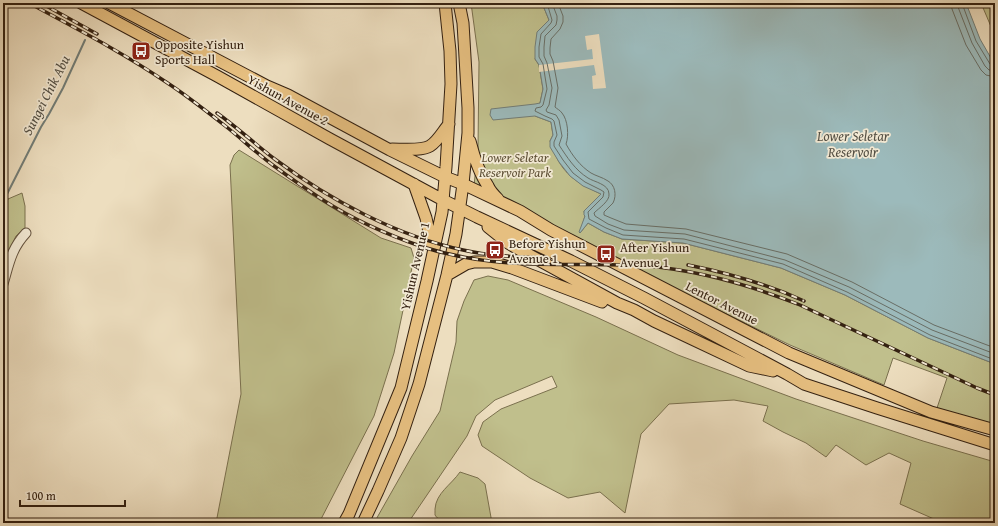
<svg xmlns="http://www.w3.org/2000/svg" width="998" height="526" font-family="'Gentium Book Plus',serif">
<rect width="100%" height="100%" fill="#eddebf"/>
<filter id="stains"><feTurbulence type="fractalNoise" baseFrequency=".005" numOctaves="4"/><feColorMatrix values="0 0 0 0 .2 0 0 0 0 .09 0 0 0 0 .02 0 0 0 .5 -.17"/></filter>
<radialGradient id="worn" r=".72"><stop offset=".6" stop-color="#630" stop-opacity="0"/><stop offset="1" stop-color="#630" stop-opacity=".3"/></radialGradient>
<path fill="#c0bf8c" stroke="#7a704e" d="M471,3H542L549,20L535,59L539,65L543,89L540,103L535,116L551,122L553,135L550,141C553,148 555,155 559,162C569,179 584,186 601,194L584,211L585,216L580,233L588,223L604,232L622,239L683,243L781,268L845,295L928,338L995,364V425L937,408L947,378L893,358L884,385L790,345L579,242L474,186L478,147L479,62Z
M981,3H995V36Z
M239,150L381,238L411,248L414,258L394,353L374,416L319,523H216L241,394L230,165L234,155Z
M22,193L25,206V228L16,236L7,255L3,254V210L8,199Z
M488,276L508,280L596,317L678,355L796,399L923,441L995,462V523H943L900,504L911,463L889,453L866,465L836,445L826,457L806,443L783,432L763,421L768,406L734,400L669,404L641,434L625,513L600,492L568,498L530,478L482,446L478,435L483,422L501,409L557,387L552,376L495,400L476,416L467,436L408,523H374L412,456L440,411L456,342L457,321L464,301L474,280Z
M460,472L478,478L485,484L492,523H445C442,521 437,519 435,515C435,514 435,510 435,509C436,493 451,485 460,472Z"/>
<path fill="#9cbabb" stroke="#727d77" d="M542,3H966L980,39L995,65V364L928,338L845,295L781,268L683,243L622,239L604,232L588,223L580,233L579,232L585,216L584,215V211L601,194L583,186L570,176L559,162L550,147V141L553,135L551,122L535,116L493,120L490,115L491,109L535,104L540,103L543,89L539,65L535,59V47L537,32L549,20Z"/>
<path fill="#eddebf" d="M599,34L606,88L593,89L592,76L596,75L594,65L539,72V65L593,59L592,49L587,50L585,36Z"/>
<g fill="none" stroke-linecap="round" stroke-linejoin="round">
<path stroke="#686e66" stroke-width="1" d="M547,3L552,20L551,23L541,34L539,47V57L543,64L547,89L543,105L541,107L536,108L535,111L545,116L552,119L554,121L557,135L554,142V146L563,160L573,173L585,182L601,190L604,192L603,197L588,212L589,219L606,228L623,235L684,239L783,264L847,292L930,335L995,360
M552,3L557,16V20L556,25L545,36L544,47V56L547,63L552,88L549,105L546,110L547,112L556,115L559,120L562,136L559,145C567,157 575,170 588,178C594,182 609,184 609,194C610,201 599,208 594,213L595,216L608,224L624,230L685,234L785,260L849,287L932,330L995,354
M558,3L563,16V22L560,29L551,39L550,48V54L553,61L558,88L555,107C557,109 560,110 562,113C568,120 569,136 566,144C572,155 580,166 591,173C596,176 602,177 608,181C615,185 617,195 613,203C610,206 607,209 604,212V215L611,218L626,224L686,229L787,254L852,282L934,325L995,348
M951,3L952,9L966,45L981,70L986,75L995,77
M957,3L958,7L972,43L985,66L989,70L995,71
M962,3L963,6L976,41L990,64L992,66H995"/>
<path stroke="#727d77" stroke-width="2" d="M3,202L41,127L49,114L63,88L85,40"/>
<defs>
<path id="minor" d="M3,284C9,264 11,249 26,233"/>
<path id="major" d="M81,3L217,76L330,139L443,200L477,217L571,261L644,298L787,374L804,384L877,408L995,445
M109,3L267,86L288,95L390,150L445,177L463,184L520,211L551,230L789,353L931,412L995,430
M470,141C474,157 479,173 488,186C490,191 494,195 498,199
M392,149C402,149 422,151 430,146C438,141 443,131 449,124
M414,184L426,218L432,246
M488,227L508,243L513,246L617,303L634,310L654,321L690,338L749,366L773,371
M447,275L466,264L474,262H492L512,268L602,302
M344,523L349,514L401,388L427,281L442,212L446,167L451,84L450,51L445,3
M363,523L378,491L401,438L419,384L447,275L456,234L463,184L468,133V108L463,23L459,3"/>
</defs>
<use href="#minor" stroke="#62503c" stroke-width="11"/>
<use href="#major" stroke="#342111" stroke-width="13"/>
<use href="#minor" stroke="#f3ead5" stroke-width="9"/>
<use href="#major" stroke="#e6bf80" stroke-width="11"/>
<defs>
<path id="rail" d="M29,3C75,28 122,52 166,82C186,95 205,110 224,125C241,138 256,153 274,166C289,177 306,189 323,200C354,220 388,235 423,247C451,256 481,261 511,263C556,266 602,263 648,266C702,271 750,285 800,305L977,388L995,395
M41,3L97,34
M217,113C238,128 256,145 276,160C330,200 397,236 463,250C489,256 517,257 544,258
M688,265C728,273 767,284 804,301"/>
</defs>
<use href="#rail" stroke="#342111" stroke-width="3.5"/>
<use href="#rail" stroke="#f3ead5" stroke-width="2" stroke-dasharray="6" stroke-linecap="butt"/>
</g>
<defs>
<symbol id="bus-square" viewBox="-11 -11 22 22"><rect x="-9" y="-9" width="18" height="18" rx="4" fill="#8f2418" stroke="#f3ead5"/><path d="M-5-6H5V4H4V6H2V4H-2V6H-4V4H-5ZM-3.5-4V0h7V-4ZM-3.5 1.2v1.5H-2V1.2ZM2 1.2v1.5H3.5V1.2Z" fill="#fff"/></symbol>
</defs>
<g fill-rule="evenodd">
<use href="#bus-square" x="130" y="40" width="22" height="22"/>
<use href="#bus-square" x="484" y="239" width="22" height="22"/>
<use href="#bus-square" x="595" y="243" width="22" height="22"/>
</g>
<g text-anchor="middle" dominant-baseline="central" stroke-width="3.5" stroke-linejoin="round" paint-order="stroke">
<g font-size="13" fill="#342111" stroke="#f3ead5" text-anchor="start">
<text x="155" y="44">Opposite Yishun<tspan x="155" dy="15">Sports Hall</tspan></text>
<text x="509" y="243">Before Yishun<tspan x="509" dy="15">Avenue 1</tspan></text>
<text x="620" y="247">After Yishun<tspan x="620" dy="15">Avenue 1</tspan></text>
</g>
<g font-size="13" fill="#342111" stroke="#f3ead5">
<text transform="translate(288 100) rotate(29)">Yishun Avenue 2</text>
<text transform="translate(415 266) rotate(-77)">Yishun Avenue 1</text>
<text transform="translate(722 303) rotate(27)">Lentor Avenue</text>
</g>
<g font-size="13" font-style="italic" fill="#5e5036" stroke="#f3ead5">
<text x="515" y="157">Lower Seletar<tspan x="515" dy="15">Reservoir Park</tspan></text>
</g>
<g font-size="14" font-style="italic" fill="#534f44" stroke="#f3ead5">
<text transform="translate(46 95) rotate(-63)">Sungei Chik Abu</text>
<text x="853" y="136">Lower Seletar<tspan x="853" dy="16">Reservoir</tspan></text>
</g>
</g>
<rect width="998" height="526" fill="none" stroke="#eddebf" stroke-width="16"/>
<rect x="4" y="4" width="990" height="518" fill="none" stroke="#342111" stroke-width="2"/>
<rect x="8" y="8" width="982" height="510" fill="none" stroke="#342111"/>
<path d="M20 500v6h105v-6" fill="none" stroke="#342111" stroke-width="2"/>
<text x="26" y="500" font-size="12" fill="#342111" stroke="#f3ead5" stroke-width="3" paint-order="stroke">100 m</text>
<rect width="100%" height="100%" filter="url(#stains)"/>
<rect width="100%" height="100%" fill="url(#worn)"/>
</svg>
